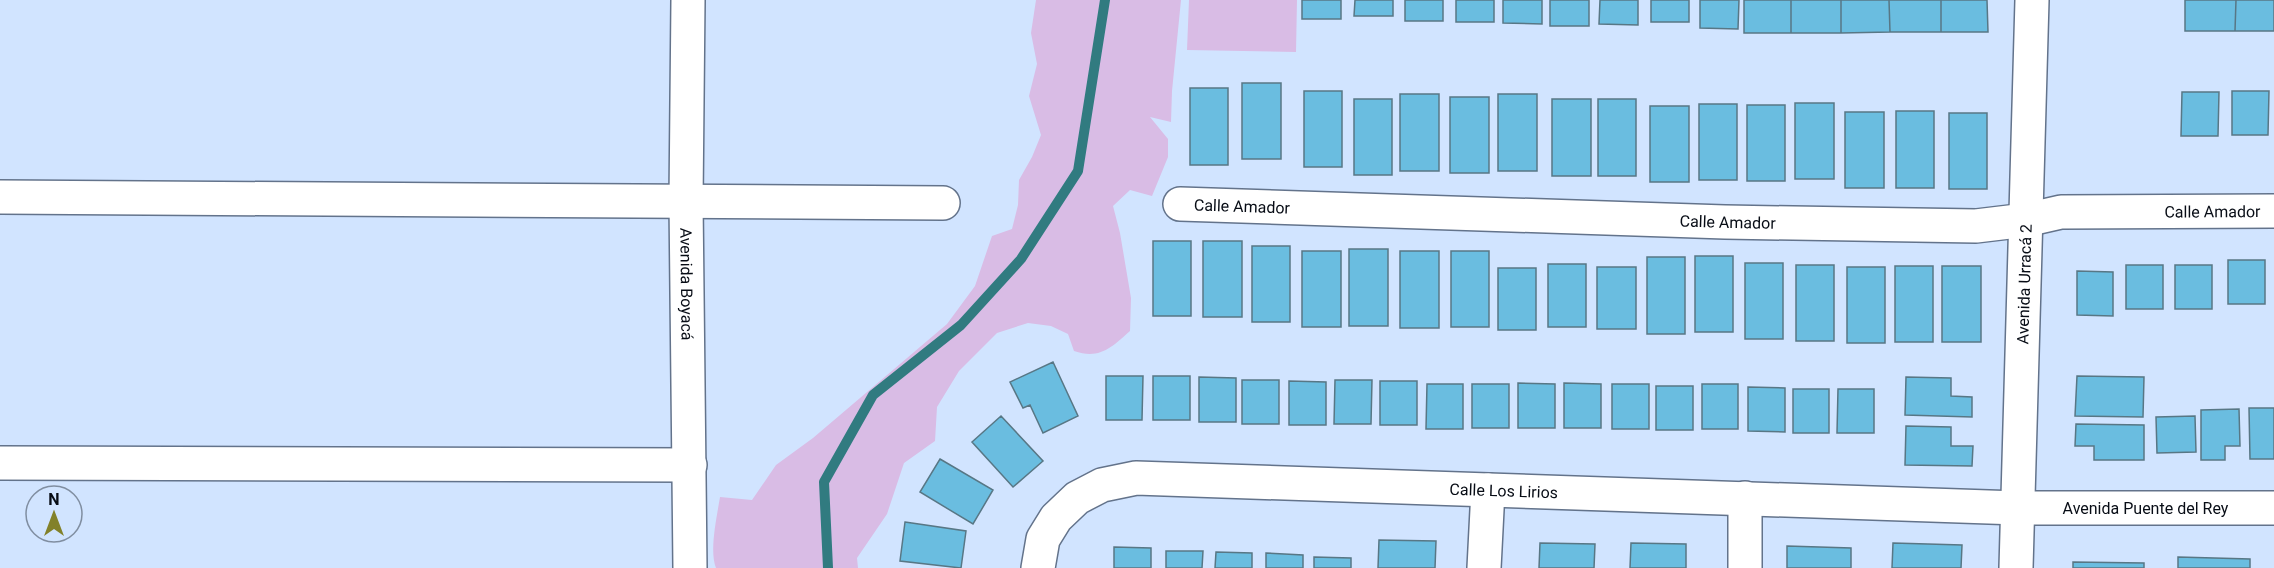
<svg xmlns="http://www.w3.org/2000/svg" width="2274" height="568" font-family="Roboto,sans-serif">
<rect width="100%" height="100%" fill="#d1e4ff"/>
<path fill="#d9bce5" d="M1036,0H1181L1172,91L1171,122L1150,117L1168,139V157L1152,196L1130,190L1113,206L1120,233L1131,298L1130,331C1112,347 1100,360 1074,351L1068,334L1051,326L1028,323L997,333L959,371L937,407L935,441L904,463L887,514L857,558L858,568H716C709,551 717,516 720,497L752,500L776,465L813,438L947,324L975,286L992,236L1012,229L1018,205L1019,180L1032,157L1041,135L1029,96L1037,64L1031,33Z
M1189,0H1297L1296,52L1187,50Z"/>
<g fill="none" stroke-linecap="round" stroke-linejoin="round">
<path stroke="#317b80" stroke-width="10" d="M828,568L824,482L873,395L961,325L1021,259L1078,171L1105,0"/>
</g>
<path fill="#6abde0" stroke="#587785" stroke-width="1.5" d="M1302,0H1341V19H1302Z
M1355,0H1393V16H1354Z
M1405,0H1443V21H1405Z
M1456,0H1494V22H1456Z
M1503,0H1542V24L1503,23Z
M1550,0H1589V26H1550Z
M1600,0H1638V25L1599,24Z
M1651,0H1689V22H1651Z
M1700,0H1739L1738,29L1700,28Z
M1744,0H1791V33H1744Z
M1791,0H1841V33H1791Z
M1841,0H1889L1890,32L1841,33Z
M1889,0H1941V32H1890Z
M1941,0H1987L1988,32H1941Z
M2185,0H2236L2235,31H2185Z
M2236,0H2274V31H2235Z
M1242,83H1281V159H1242Z
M1190,88H1228V165H1190Z
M1304,91H1342V167H1304Z
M2232,91H2269L2268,135H2232Z
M2182,92H2219L2218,136H2181Z
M1400,94H1439V171H1400Z
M1498,94H1537V171H1498Z
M1450,97H1489V173H1450Z
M1354,99H1392V175H1354Z
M1552,99H1591V176H1552Z
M1598,99H1636V176H1598Z
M1795,103H1834V179H1795Z
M1699,104H1737V180H1699Z
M1747,105H1785V181H1747Z
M1650,106H1689V182H1650Z
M1896,111H1934V188H1896Z
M1845,112H1884V188H1845Z
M1949,113H1987V189H1949Z
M1153,241H1191V316H1153Z
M1203,241H1242V317H1203Z
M1252,246H1290V322H1252Z
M1349,249H1388V326H1349Z
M1302,251H1341V327H1302Z
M1400,251H1439V328H1400Z
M1451,251H1489V327H1451Z
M1695,256H1733V332H1695Z
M1647,257H1685V334H1647Z
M2228,260H2265V304H2228Z
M1745,263H1783V339H1745Z
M1548,264H1586V327H1548Z
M1796,265H1834V341H1796Z
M2126,265H2163V309H2126Z
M2175,265H2212V309H2175Z
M1895,266H1933V342H1895Z
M1942,266H1981V342H1942Z
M1597,267H1636V329H1597Z
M1847,267H1885V343H1847Z
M1498,268H1536V330H1498Z
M2077,271L2113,272V316L2077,315Z
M1053,362L1078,416L1043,433L1030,405L1023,408L1010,382Z
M1106,376H1143L1142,420H1106Z
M1153,376H1190V420H1153Z
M2077,376L2144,377L2143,417L2075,416Z
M1199,377L1236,378V422H1199Z
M1906,377L1951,378V396L1972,397V417L1905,415Z
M1242,380H1279V424H1242Z
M1335,380H1372L1371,424H1334Z
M1289,381L1326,382V425H1289Z
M1380,381H1417V425H1380Z
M1518,383L1555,384V428H1518Z
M1564,383L1601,384V428H1564Z
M1427,384H1463V429H1426Z
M1472,384H1509V428H1472Z
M1612,384H1649V429H1612Z
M1702,384H1738V429H1702Z
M1656,386H1693V430H1656Z
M1748,387L1785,388V432L1748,431Z
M1793,389H1829V433H1793Z
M1838,389H1874V433H1837Z
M2249,408H2274V459H2250Z
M2239,409L2240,446H2225V460H2201V410Z
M1001,416L1043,461L1013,487L972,442Z
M2195,416L2196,452L2157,453L2156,417Z
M2076,424L2144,425V460H2094V446H2075Z
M1906,426L1951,427V446H1973L1972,466L1905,465Z
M940,459L993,490L973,524L920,492Z
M905,522L966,531L961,568L900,561Z
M1379,540L1436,541L1435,568H1378Z
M1540,543L1595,544L1594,568H1539Z
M1631,543L1686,544V568H1630Z
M1893,543L1962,545L1961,568H1892Z
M1787,546L1851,548V568H1787Z
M1114,547L1151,548V568H1114Z
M1166,551H1203L1202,568H1166Z
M1216,552L1252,553V568H1215Z
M1266,553L1303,555V568H1266Z
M1314,557L1351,558V568H1314Z
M2178,557L2250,559V568H2178Z
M2073,562L2144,563V568H2073Z"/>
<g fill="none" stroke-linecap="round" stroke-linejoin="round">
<defs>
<g id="minor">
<path id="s1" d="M688,0L686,201L690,568"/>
<path d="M0,197L943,203"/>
<path id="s2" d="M1180,204L1725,222L1976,226L2026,220L2061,212L2274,211"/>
<path d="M0,463L690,465"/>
<path id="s3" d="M1038,568L1043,539L1056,518L1077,498L1102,485L1136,478L2018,508H2274"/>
<path d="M1484,568L1488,490"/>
<path d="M1745,568V498"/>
<path id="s4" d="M2016,568L2032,0"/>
</g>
</defs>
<use href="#minor" stroke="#63738b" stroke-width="36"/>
<use href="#minor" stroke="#fff" stroke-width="33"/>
</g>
<g text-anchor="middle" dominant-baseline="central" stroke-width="4.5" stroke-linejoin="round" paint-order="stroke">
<g font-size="16" fill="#070c15" stroke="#d1e4ff">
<text stroke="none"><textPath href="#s2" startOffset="62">Calle Amador</textPath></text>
<text stroke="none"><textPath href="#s2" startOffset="1034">Calle Amador</textPath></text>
<text stroke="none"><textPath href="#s2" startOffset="548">Calle Amador</textPath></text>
<text stroke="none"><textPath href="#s1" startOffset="284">Avenida Boyacá</textPath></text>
<text stroke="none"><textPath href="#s4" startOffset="284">Avenida Urracá 2</textPath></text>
<text stroke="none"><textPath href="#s3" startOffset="514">Calle Los Lirios</textPath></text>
<text stroke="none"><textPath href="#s3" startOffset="1156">Avenida Puente del Rey</textPath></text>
</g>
</g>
<g transform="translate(54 514)"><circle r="28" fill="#d1e4ff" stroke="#808ea1" stroke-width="1.5"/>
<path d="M0-4.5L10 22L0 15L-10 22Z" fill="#82812a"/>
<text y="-9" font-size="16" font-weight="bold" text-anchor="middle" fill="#070c15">N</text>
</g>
</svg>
